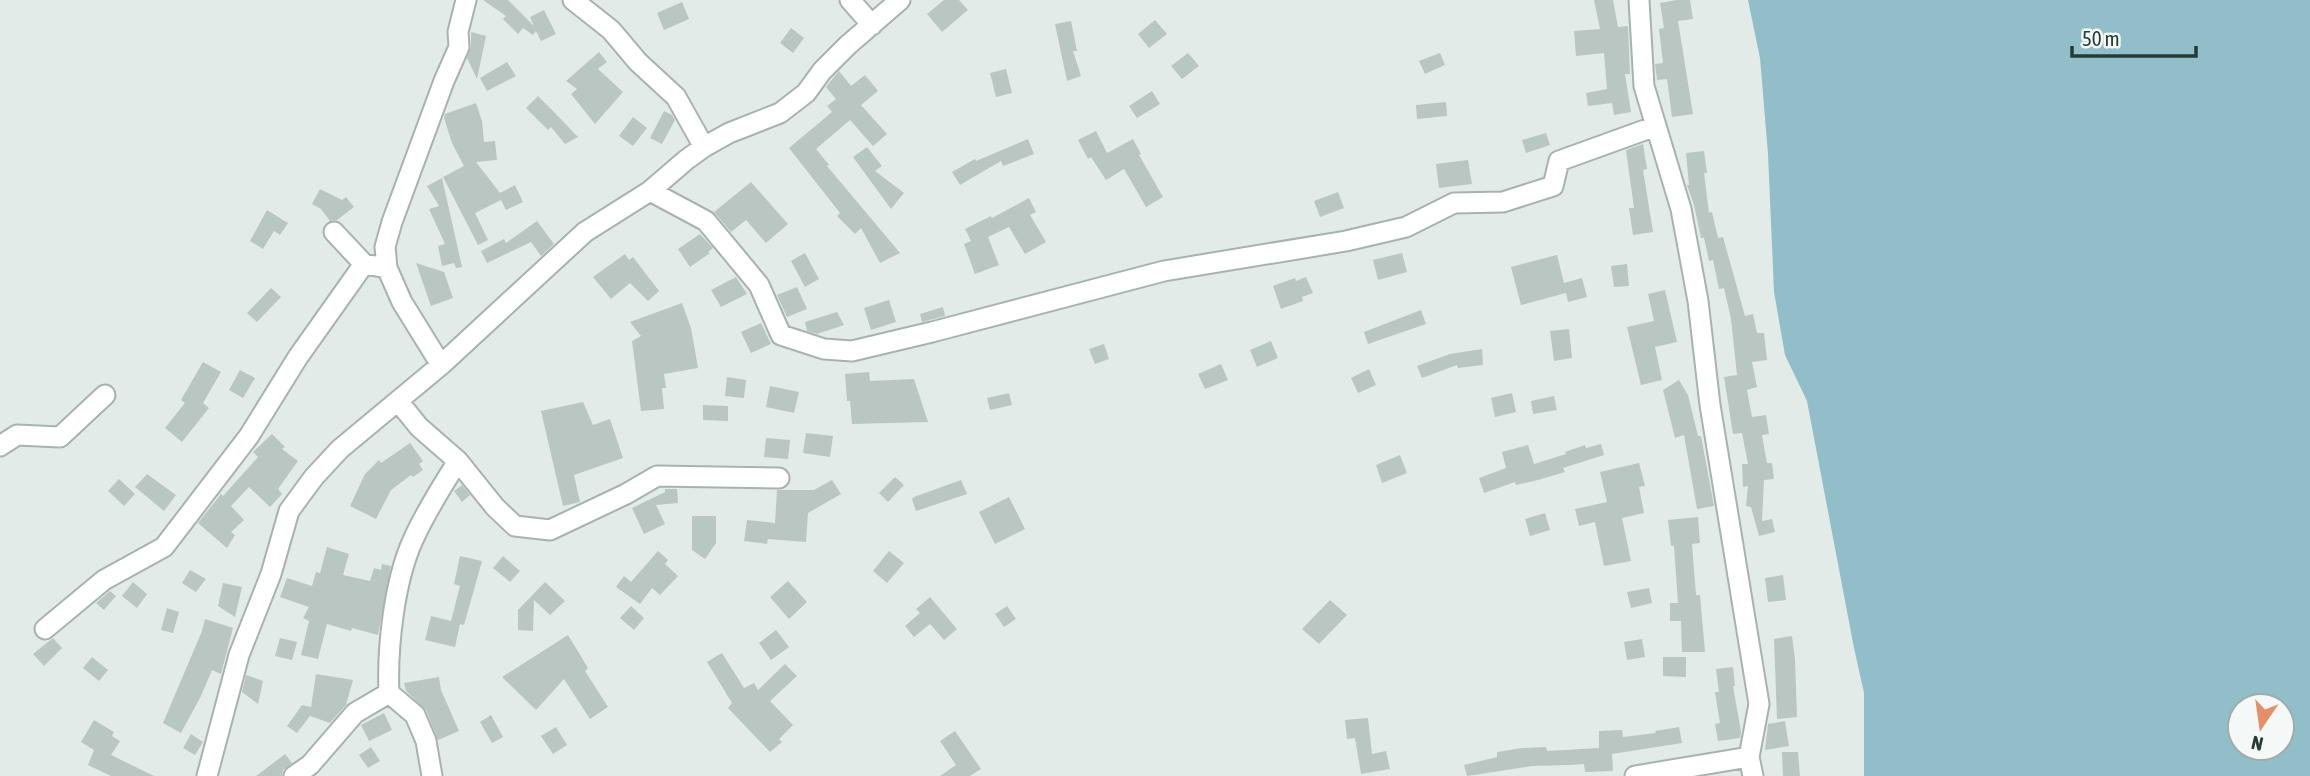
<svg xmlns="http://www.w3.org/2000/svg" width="2310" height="776" font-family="'Asap Condensed',sans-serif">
<rect width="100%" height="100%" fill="#e3ebe8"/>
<path fill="#92beca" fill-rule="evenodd" d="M1748,0H2310V776H1864V693L1854,648L1807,401L1785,355L1774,292L1768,154L1760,58ZM2240,706H2282V748H2240Z"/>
<path fill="#b9c6c2" d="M483,0H508L534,26L530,17L544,10L556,34L541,41L536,31L533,35L523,28L518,34L503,19L506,16Z
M944,0H959L968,10L942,32L927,14Z
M1594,0H1613L1618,27L1628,26L1630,74H1625L1631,112L1614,115L1612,103L1588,106L1586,93L1607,89L1604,53L1576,56L1574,31L1600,29Z
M1677,0H1690L1693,19L1678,21L1693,114L1672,117L1667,79L1657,80L1655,64L1663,63L1659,29L1664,28L1660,3Z
M682,2L689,19L664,30L657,13Z
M1155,20L1167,34L1149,48L1138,34Z
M1071,21L1077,51H1073L1081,76L1067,81L1055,24Z
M791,28L804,38L793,53L780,43Z
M471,32L486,36L477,79L467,58L471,47Z
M599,52L607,62L598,69L623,92L595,124L571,94L577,89L566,81Z
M1188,53L1199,66L1182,79L1171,66Z
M1440,53L1445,65L1425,74L1419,61Z
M507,62L516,76L487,91L480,78Z
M1006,69L1012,93L996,97L990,73Z
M839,71L851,86L865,75L878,91L861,105L887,134L873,146L850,120L816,149L829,165L827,166L900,253L880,263L861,228L855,234L837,216L840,213L789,148L832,112L827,106L836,99L826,87Z
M1152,91L1160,104L1137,118L1129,106Z
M538,96L552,110L578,137L565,144L551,127L548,130L526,108Z
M1446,102L1447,116L1417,119L1416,105Z
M476,103L482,121L484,142L495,141L497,160L476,162L500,193L515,185L523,202L506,210L501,200L475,213L488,240L478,245L443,177L464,166L452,143L444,118L445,114Z
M664,111L672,115L675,120L662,144L650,138Z
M633,117L647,128L633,146L619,136Z
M1096,131L1107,153L1133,139L1141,154L1139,155L1163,197L1146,207L1124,169L1106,180L1091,157L1088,159L1078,140Z
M1546,133L1550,145L1526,153L1522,140Z
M1028,139L1034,154L1003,166L1001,161L960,185L952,172L975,159L976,161Z
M1643,144L1647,169L1643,170L1653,232L1633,235L1629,208H1634L1626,150Z
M867,147L882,166L875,171L904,193L891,209L853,157Z
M1704,151L1707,173H1704L1709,213L1712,212L1718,238L1723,237L1745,316L1753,314L1757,333H1764L1767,360L1752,362L1757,387L1747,390L1752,417L1766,415L1769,434L1762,435L1767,463H1772L1774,479L1764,480L1762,521L1772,519L1775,532L1759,536L1751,507L1746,506L1748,486L1743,487L1742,464H1748L1742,433L1733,434L1724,377L1737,375L1731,319L1724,288L1719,289L1713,260L1709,261L1704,238H1701L1694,205L1687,185H1689L1686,153Z
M1468,160L1472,184L1439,188L1436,164Z
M442,178L462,267L456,268L454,263L442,266L438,246L445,244L429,209L439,206L427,186Z
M751,182L788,224L766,243L746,220L731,232L714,212Z
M320,189L342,200L346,197L354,207L337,220L330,221L321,209L312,204Z
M1338,192L1344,208L1320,217L1314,201Z
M1029,198L1036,212L1030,215L1046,242L1025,254L1009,227L988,237L999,265L975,274L964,244L971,241L965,229L991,216L992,218Z
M267,210L288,223L280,235L274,231L263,249L250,241Z
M537,221L554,244L541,256L531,242L487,263L481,251L504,239L506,243Z
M700,234L713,248L708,252L710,253L690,267L678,249Z
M805,253L819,279L805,287L791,261Z
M1402,253L1407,272L1378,280L1373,260Z
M625,254L629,260L633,257L659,291L648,301L630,283L611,299L593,277Z
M1557,255L1564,283L1582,278L1587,297L1568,302L1566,293L1521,305L1511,267Z
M416,263L444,272L453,298L431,306Z
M1627,264L1629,286L1614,287L1611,266Z
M736,277L747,294L721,307L711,290Z
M1306,277L1313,293L1302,297L1303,301L1281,309L1273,286L1295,278L1296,281Z
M797,287L807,309L787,317L777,295Z
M271,288L281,297L257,322L247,313Z
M1665,290L1677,342L1655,347L1662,380L1641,385L1627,327L1654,321L1648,294Z
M889,300L896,322L871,330L864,308Z
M682,303L691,328L698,368L664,374L666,388H662L664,409L641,411L632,341L641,336L630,322Z
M943,307L945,316L922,322L920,314Z
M1421,310L1426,324L1368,344L1364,332Z
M837,312L844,325L817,334L807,331L805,322Z
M761,323L771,344L751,353L741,332Z
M1569,329L1572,358L1554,361L1550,331Z
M1271,341L1278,358L1257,367L1250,350Z
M1104,344L1109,359L1095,364L1089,349Z
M1482,349L1483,365L1458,368L1457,365L1422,378L1417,366L1450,354Z
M203,362L221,372L203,403L209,408L182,442L165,428L185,403L181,400Z
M1221,364L1228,380L1205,389L1198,374Z
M1369,369L1376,385L1358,393L1351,378Z
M240,370L255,378L243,398L229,390Z
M869,372L870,381L914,379L928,422L852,424L850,401H847L845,374Z
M727,377L746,380L744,398L725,396Z
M1679,380L1688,395L1698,436H1701L1714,506L1697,509L1684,435L1675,438L1663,390Z
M770,386L799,392L794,413L766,407Z
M1009,393L1012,405L990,410L987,398Z
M1512,393L1516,412L1495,417L1491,398Z
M1554,396L1557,410L1533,414L1531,401Z
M583,402L593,425L610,419L623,458L574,475L580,502L563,506L541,411Z
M703,405L728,406V421L703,420Z
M806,433L833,436L830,457L803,453Z
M272,434L285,447L282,449L298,461L278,489L282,494L270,507L249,487L231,506L244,520L231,532L235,535L227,548L198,523L221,494L223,496L258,457L253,452Z
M766,438L790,440L788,459L764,457Z
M410,443L423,461L419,464L423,470L413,477L411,475L391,490L376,519L350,506L365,474L379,460L381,463Z
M1601,444L1604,455L1563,468L1565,472L1538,480L1516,485L1515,482L1484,493L1479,478L1506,468L1502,452L1528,445L1534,464L1566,454L1565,452L1585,445L1586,448Z
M1400,455L1407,473L1382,483L1376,465Z
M1639,463L1645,486L1639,487L1644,513L1622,518L1631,561L1604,566L1595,522L1579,526L1575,509L1607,502L1600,472Z
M147,474L176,495L164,511L135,487Z
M895,477L904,485L888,502L879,493Z
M119,479L135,494L124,506L108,491Z
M832,480L841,494L808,513L806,542L768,539L767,544L744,541L747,520L775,523L777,490H814Z
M961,480L967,494L916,511L912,499L914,497Z
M462,485L470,495L462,502L454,491Z
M665,489H677L678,503L656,505L665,524L644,534L632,508L665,492Z
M1009,497L1025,529L995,544L979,512Z
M1545,513L1550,530L1530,536L1525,519Z
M692,516H716V543L705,559L692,550Z
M1698,517L1700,543L1692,544L1696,595H1700L1705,652H1682L1681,621H1670V603H1678L1674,546H1671L1668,520Z
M327,547L349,554L343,575L370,581L374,568L381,570L382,564L391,566L378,635L352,628L351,631L327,624L318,659L301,655L309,621L303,618L309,607L280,597L287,578L312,586L316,572L320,573Z
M658,551L668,560L665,564L678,576L660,595L652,588L640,604L616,587L624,576L631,582Z
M889,551L904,563L887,583L873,571Z
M460,556L482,561L464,625L460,624L455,647L425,640L431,616L451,621L460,586L454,584Z
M503,556L520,571L510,582L493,568Z
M190,570L206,579L196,592L182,583Z
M1783,575L1786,600L1768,602L1765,578Z
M788,581L807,602L789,619L770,597Z
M133,582L147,594L137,608L122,596Z
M545,582L565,601L550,615L534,600L533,631L518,630V610Z
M223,583L242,587L235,617L218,606Z
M1649,588L1652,603L1631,608L1627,592Z
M110,591L116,596L104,610L96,603Z
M930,597L957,629L944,640L930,624L914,637L905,626L920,613L916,609Z
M1330,600L1347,615L1319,644L1302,629Z
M631,606L644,618L634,630L620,618Z
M1007,606L1016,619L1004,627L995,614Z
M167,608L179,612L173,633L161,630Z
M205,619L233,628L221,674L212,670L201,696L181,733L163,723L202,631Z
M776,630L789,647L771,660L759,643Z
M568,635L588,668L585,671L608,707L590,719L564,679L536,710L502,677Z
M1792,636L1795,660L1797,717L1777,719L1774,639Z
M53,638L62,648L44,666L33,654Z
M280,638L297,642L292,660L275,656Z
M1642,639L1645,657L1627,660L1624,642Z
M722,653L744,688L754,683L758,690L785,664L797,676L770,701L793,725L779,739L782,742L770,752L728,708L732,703L707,662Z
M92,657L108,670L99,681L83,668Z
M1663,657H1686V677L1663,676Z
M1733,667L1735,686H1733L1741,732L1740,738L1718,741L1715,724L1720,723L1715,692H1719L1716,669Z
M316,674L353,680L346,705L330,723L310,716L297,733L287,726L302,705L311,707Z
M246,675L263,681L258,704L242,692Z
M439,677L441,690L459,731L438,740L426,710L406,691L404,683Z
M384,713L392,730L369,741L361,725Z
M491,715L503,737L492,743L480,722Z
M1368,718L1372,754L1386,751L1390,769L1361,774L1355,738L1347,739L1345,720Z
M94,720L114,732L112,736L120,741L111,755L154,776H111L88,765L94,750L81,742Z
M1785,721L1789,746L1765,750L1768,724Z
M556,727L567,745L553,754L541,736Z
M1679,727L1682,743L1612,754L1613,771L1585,772L1584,764L1570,765L1532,766L1467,776L1464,765L1497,757V752L1522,748L1546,747L1547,751L1599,748V731L1622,730L1623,737L1656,733L1655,731Z
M955,731L981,769L970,776H940L956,765L940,741Z
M191,734L203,742L195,755L183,748Z
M371,747L380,761L368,768L359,755Z
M1782,752H1798L1800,776H1783Z
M285,754L292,763L283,770L282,776H256Z"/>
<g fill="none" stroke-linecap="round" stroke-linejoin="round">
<defs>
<path id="minor" d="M573,0L611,30L638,62L676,97L704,147
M850,0L872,25
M1639,0L1644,86L1681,209L1698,301L1710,405L1759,704L1749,757L1753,776
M650,191L706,221L759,285L781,335L824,349L852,351L932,332L1164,271L1346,241L1406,227L1454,203L1503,202L1553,186L1559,161L1656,126
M334,232L364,264L387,268L402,302L441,365
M387,268L385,247L392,222L444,81L459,47L458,32L466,0
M398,401L419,427L458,461C442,486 425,513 413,540C394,582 387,648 389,693L415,715L426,741L432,776
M0,446L17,435L60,437L105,395
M458,461L495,507L515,526L550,530L626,494L657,476L779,478
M45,629L104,580L164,547L249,436L298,357L364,264
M207,776L239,655L271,574L289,511L314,477L340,449L441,365L585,232L650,191L686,160L704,147L729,133L780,113L806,93L822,71L848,45L900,0
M294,776L310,765L355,713L389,693
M1635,776L1749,757"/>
</defs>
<use href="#minor" stroke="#a6b3af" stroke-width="23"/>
<use href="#minor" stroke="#fff" stroke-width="19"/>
</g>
<g transform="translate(2261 727) rotate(193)"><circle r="33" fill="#f4f8f6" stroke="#a1aca9" stroke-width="2"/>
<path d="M0-5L12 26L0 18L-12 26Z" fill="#e28f6a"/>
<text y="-10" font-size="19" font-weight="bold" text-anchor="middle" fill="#253b36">N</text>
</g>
<path d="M2072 46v10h124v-10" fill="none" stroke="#253b36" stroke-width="3.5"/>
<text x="2082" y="46" font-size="21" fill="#253b36" stroke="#f4f8f6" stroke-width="5" paint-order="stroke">50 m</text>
</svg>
